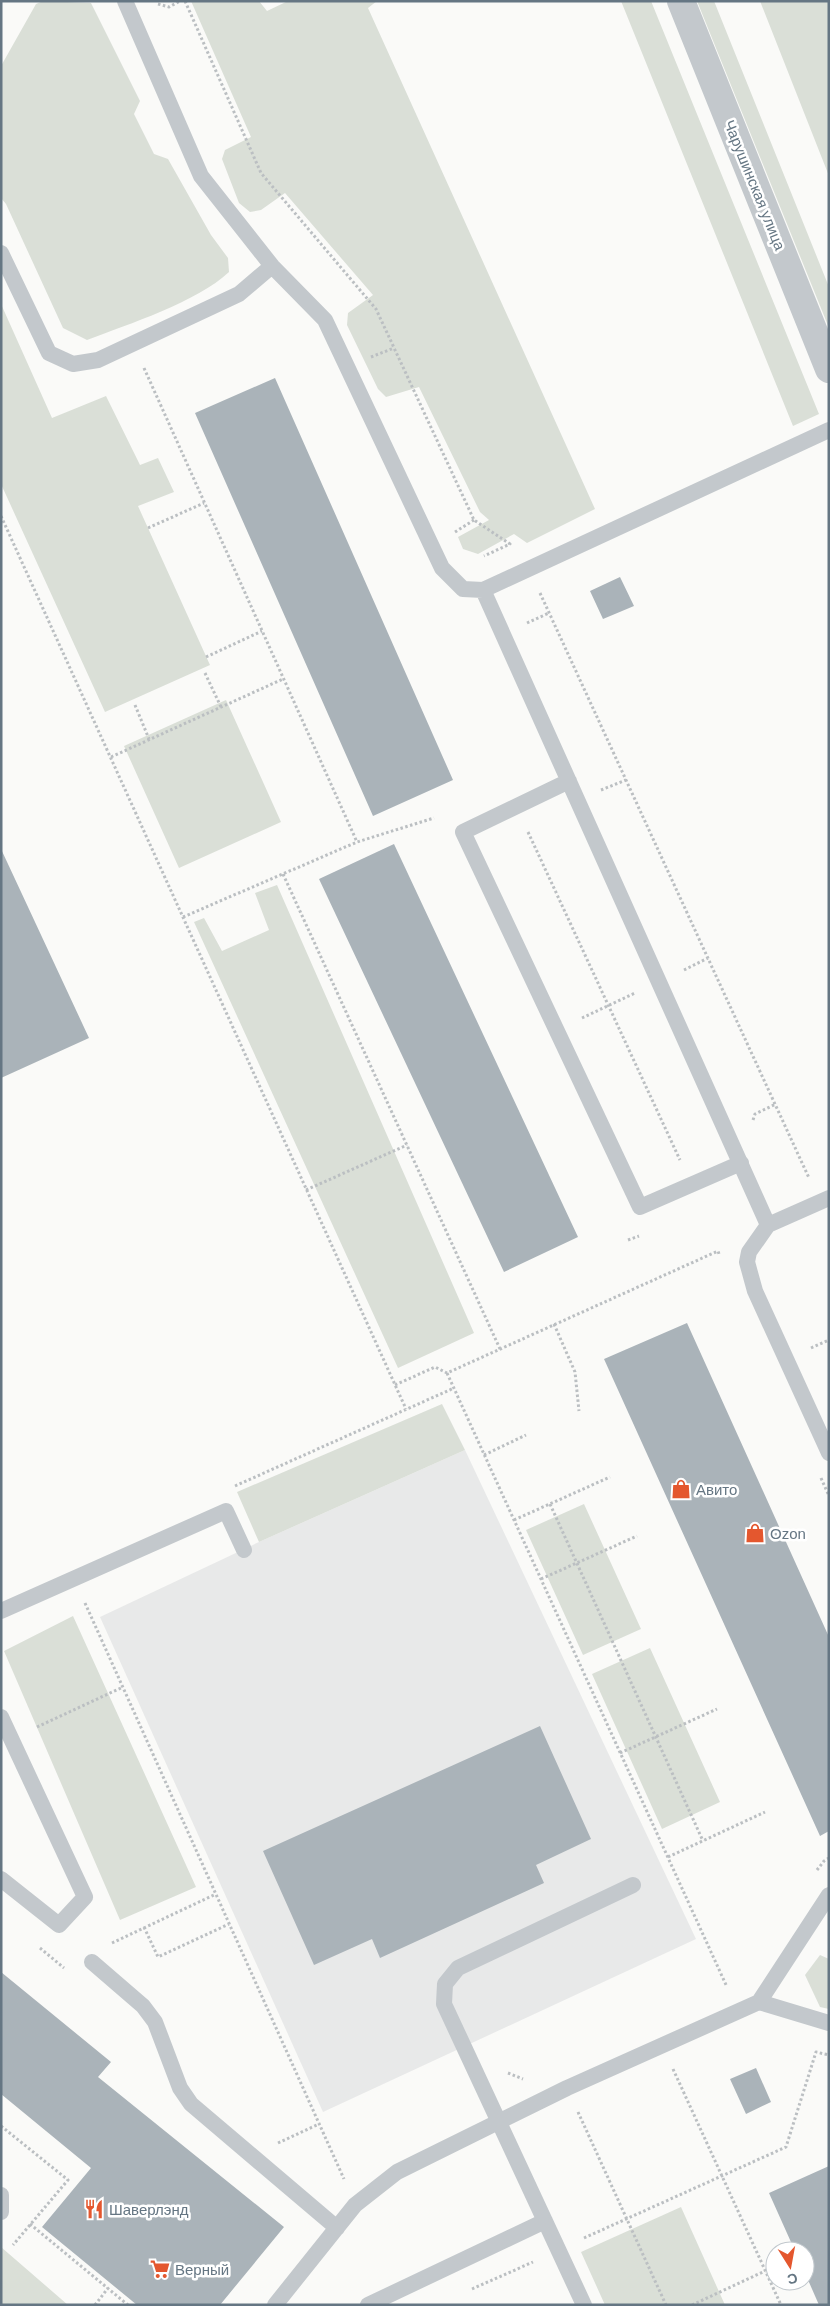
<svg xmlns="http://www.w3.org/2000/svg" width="830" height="2306" font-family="Helvetica,sans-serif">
<rect width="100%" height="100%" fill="#fafaf8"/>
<path fill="#e8e9e9" d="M465,1450L696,1939L323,2112L100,1617L259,1542Z"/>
<path fill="#dadfd7" d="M43,1L91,3L140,101L134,114L154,154L168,159L211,235L228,258L229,272C197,302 129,324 87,340L63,328L6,204L1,198V66L36,4Z
M191,1H259L267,11L288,1H377L368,8L595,509L527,543L514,534L478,554L463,549L458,537L489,520L480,512L419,387L386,397L378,389L347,325L348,313L373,295L285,193L261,210L250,212L239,203L222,159L225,150L251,137Z
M621,1H651L819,414L793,426Z
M697,1H714L829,287V328Z
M760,1H829V176Z
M1,304L52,418L106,396L140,465L158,458L174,492L138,506L210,665L105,712L1,484Z
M226,700L281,822L179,868L124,746Z
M277,885L474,1333L398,1368L194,922L204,918L222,951L269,930L255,893Z
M442,1404L465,1450L259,1542L237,1492Z
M584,1504L641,1629L583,1655L526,1530Z
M73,1616L196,1887L120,1920L4,1651Z
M650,1648L720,1802L662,1829L592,1674Z
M820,1955L829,1959V2009L820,2007L805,1975Z
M681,2207L725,2305H605L581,2252Z
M1,2247L68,2305H1Z"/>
<path fill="#aab3b9" d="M275,378L453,780L373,816L195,413Z
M620,577L634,606L603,619L590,591Z
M394,844L578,1237L504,1272L319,879Z
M1,849L89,1038L1,1078Z
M687,1323L829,1637V1831L820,1836L604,1359Z
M540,1726L591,1839L536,1865L544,1883L380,1958L372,1939L314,1965L263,1851Z
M1,1972L111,2062L98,2077L284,2227L220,2305H137L42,2227L91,2168L1,2094Z
M756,2068L771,2102L746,2114L730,2079Z
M829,2166V2305H819L805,2273V2251H795L769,2193Z"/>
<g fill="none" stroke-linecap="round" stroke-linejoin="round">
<path stroke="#bbbfc2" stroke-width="3" stroke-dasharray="2.5 2.5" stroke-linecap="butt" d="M185,1L261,173L376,309L474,520L510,544L484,556
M158,4L169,7L180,1
M371,357L394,348
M144,368L357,842
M1,516L406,1409
M148,528L204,503
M455,532L474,520
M540,593L809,1178
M527,623L549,613
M206,657L262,631
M205,673L221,707
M135,705L149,739
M111,757L283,679
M601,790L626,780
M528,832L680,1160
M283,874L500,1349
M183,917L357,842L434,818
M684,970L708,958
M582,1018L635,993
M753,1120L755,1114L776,1104
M306,1190L407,1145
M628,1240L639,1236
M554,1324L575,1372L579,1411
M811,1348L829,1340
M447,1373L727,1987
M395,1385L435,1367L447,1373L718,1251L719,1254
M484,1455L526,1435
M821,1478L829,1496
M235,1486L454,1388
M550,1504L703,1841
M514,1520L610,1477
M541,1579L637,1536
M85,1603L344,2179
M37,1727L123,1687
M620,1753L717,1709
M668,1857L765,1812
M817,1870L824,1861L829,1858
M144,1927L158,1957L229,1924
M112,1943L216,1894
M40,1948L64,1968
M673,2069L781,2305
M508,2073L523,2079
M578,2112L666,2305
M1,2126L68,2180L13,2245
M278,2143L319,2124
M30,2224L128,2305
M584,2238L786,2147L816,2052L829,2055
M472,2289L533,2262
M95,2305L108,2288
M692,2305L765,2271"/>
<path stroke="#c3c8cc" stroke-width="16" d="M125,1L201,176L272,266L325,320L442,568L463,589L483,590L768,1225L829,1198
M1,253L49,353L73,364L98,360L239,294L272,266
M483,590L829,430
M569,781L463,832L640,1207L741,1163
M768,1225L749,1252L747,1262L755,1291L829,1453
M1,1611L226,1511L244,1550
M1,1717L85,1897L59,1925L1,1879
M92,1962L143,2006L155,2022L180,2088L191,2104L337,2228
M759,2002L829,1895
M1,2195V2212
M275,2305L355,2205L397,2172L567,2088L759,2002L829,2023
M368,2305L545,2221
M584,2305L444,2004L445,1984L458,1968L633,1885"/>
<path stroke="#c3c8cc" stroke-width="28" d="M681,1L829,369"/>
</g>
<defs>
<symbol id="shop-bare" viewBox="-9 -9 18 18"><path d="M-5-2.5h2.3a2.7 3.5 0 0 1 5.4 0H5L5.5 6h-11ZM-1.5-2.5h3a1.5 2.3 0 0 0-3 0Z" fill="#e4572e" stroke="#fff" stroke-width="2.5" paint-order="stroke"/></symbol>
<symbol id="restaurant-bare" viewBox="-9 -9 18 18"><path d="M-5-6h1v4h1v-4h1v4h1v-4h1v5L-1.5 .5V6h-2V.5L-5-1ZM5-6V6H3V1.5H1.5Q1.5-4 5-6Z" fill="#e4572e" stroke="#fff" stroke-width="2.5" paint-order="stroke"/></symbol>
<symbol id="supermarket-bare" viewBox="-9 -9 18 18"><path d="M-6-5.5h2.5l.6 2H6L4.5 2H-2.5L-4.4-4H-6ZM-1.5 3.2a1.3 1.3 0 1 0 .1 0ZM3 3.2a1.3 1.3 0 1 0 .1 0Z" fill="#e4572e" stroke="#fff" stroke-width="2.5" paint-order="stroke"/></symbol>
</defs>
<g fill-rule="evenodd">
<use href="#shop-bare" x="667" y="1475" width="28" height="28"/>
<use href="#shop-bare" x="741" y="1519" width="28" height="28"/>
<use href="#restaurant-bare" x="80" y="2195" width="28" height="28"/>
<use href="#supermarket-bare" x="146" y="2255" width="28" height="28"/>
</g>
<g text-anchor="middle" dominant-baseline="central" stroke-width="5" stroke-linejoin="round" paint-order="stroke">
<g font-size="15" fill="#657683" stroke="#fff">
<text transform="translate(755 185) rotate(68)">Чарушинская улица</text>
</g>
<g font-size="15" fill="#657683" stroke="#fff" text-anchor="start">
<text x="696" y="1489">Авито</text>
<text x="770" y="1533">Ozon</text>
<text x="109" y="2209">Шаверлэнд</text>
<text x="175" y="2269">Верный</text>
</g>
</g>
<rect width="830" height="2306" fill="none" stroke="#657683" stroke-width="5"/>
<g transform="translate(790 2266) rotate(169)"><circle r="24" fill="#ffffff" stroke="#c1c8cd"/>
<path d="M0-4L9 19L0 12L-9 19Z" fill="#e4572e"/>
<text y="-8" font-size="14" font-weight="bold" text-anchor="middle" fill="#657683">С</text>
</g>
</svg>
